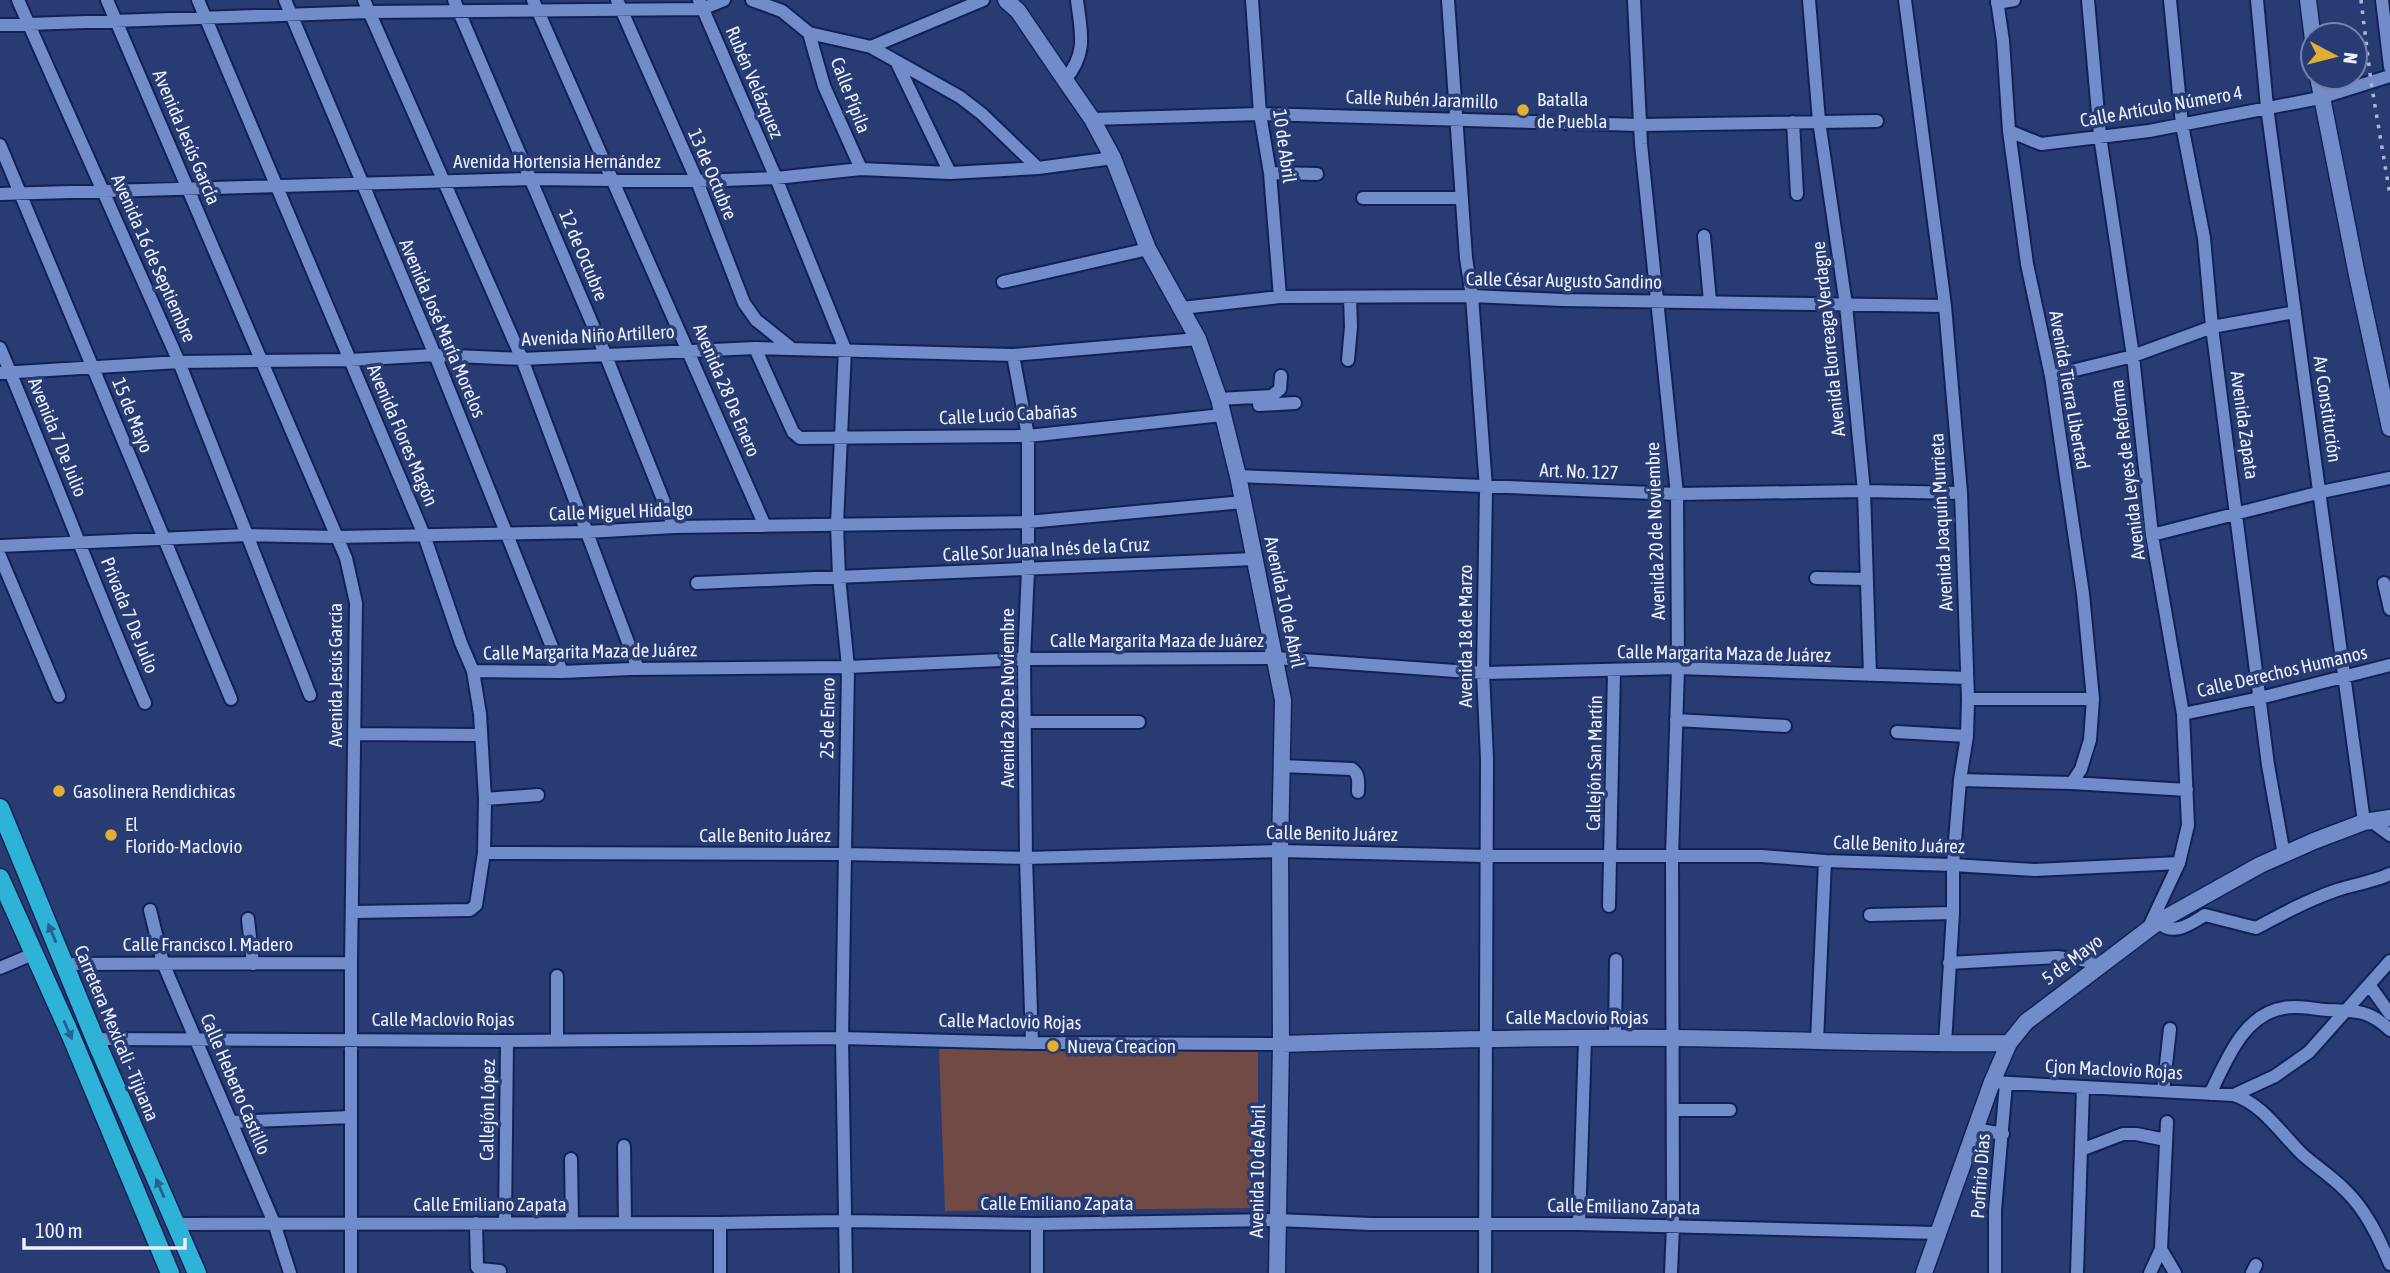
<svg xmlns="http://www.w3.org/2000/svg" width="2390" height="1273" font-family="'Asap Condensed',sans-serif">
<rect width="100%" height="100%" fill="#283c73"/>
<path fill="#714a46" d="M939,1049L1258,1050V1208L945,1211Z"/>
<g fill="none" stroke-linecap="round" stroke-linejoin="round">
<defs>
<path id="minor" d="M18,0L179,362L310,695
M107,0L346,558L356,603L351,963V1273
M198,0L424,535L461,643L473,671L480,714L485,799L484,853L476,905L470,910L353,912
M285,0L435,355L562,672
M364,0L522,359L638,669
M454,0L606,356L674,527
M533,0L765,526
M617,0L697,181L744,303L756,320L791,348
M699,0L776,178L845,349L837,524L839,577L848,667L842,1038L846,1273
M752,0L782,11L809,33L871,47L960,97L982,114L1038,168
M1252,0L1260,114L1270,173L1280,297
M1448,0L1466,258L1472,296L1486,488L1483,673L1487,759L1485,1273
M1634,0L1641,144L1677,494L1678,668L1672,857L1673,1226L1671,1273
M1809,0L1819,121L1846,305L1864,491L1870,675
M1905,0L1945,306L1961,493L1968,699L1967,736L1960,780L1953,865V913L1945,1044
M1997,0L2003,41L2009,131L2027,264L2051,376L2083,594L2093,699L2090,740L2081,769L2072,783
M2088,0L2100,136L2133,356L2152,535L2183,714L2188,825L2179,863L2148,929
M2170,0L2182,125L2204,238L2212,327L2268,765L2284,855
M2257,0L2267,107L2364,822
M2382,0L2390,67
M1997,3L2014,0
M0,25L369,12L702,9L724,0
M809,33L824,86L861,169
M871,47L983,0
M896,61L950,173
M1065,80C1088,52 1081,33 1077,0
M1092,119L1260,114L1640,125L1877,121
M1793,122L1797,194
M2009,131L2041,144L2149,131L2320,98L2390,76
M0,145L231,699
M1270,173L1317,174
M0,194L530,179L697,181L776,178L861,169L950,173L1038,168L1113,158
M1363,198H1461
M1704,236L1710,301
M1003,282L1148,249
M1182,308L1280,297L1472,296L1562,300L1945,306
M0,348C50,465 94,585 145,703
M755,348L793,432L800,438L1028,436L1222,415
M1013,355L1028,436V570L1024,659L1026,858L1032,1043
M1348,360L1351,327L1350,297
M0,373L179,362L350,360L435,355L522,359L755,348L1013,355L1198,339
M2051,376L2133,356L2212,327L2295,312
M1219,399L1272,396L1280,389L1281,376
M1259,405L1295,403
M1238,476L1677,494L1864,491L1961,493
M2152,535L2321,492L2390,478
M0,546L248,535L337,537L587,532L674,527L1028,522L1243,502
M0,556L59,696
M1816,578L1867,579
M697,583L1254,559
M2384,583L2390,609
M473,671L562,672L631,669L848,667L1024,659L1275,658L1483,673L1678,668L1967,678
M1968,699H2093
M2183,714L2260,698L2390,665
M1676,720L1785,726
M1025,722H1139
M1897,732L1967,736
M355,734L480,735
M1282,766L1352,769C1360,775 1358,783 1358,792
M1960,780L2072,783L2187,790
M485,799L538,795
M2371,821L2390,835
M484,853L843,854L1026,858L1280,851L1486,856H1762L1825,861L1953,865L2035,870L2179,863
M1609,906L1614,671
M150,910L163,963L274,1223L290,1273
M1870,915L1953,913
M248,919L253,964
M2158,922C2174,937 2190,924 2205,915L2256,928C2282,914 2308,900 2337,890C2355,884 2373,882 2390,874
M1949,963L2057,957L2103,963
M65,964L351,963
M0,968L33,954
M2370,986L2390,1014
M95,1039L507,1041L842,1038L1032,1043L1281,1044
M1615,1039L1616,960
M557,1040V976
M1817,1041L1825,861
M1992,1082L2234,1095C2264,1105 2281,1134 2303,1155C2317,1167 2332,1177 2345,1190C2366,1210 2379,1238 2390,1264
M2163,1091L2170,1029
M2210,1094C2226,1062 2243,1014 2284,1008C2297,1005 2313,1009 2327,1010C2355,1011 2368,1009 2390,1030
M2234,1095L2275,1076L2309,1052L2390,961
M1673,1110H1730
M232,1122L351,1117
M1975,1129L2003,1134
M624,1146L625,1223
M2081,1150L2123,1134H2136L2166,1140
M571,1159L572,1223
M505,1222L507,1041
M476,1223L477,1267L479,1269L500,1271
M176,1224L720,1223L845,1221L1037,1224L1277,1220L1371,1224H1579L1937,1233
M1037,1224V1273
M1579,1224L1585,1039
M2161,1249L2167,1122
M720,1273V1223
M1995,1273V1210L2006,1083
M2077,1273L2083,1087
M2150,1273L2161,1249L2175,1273
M2252,1273L2256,1265"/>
<path id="tertiary" d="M1006,0L1018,11L1065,80L1092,119L1113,158L1148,249L1198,339L1219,399L1238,476L1283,700L1280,851L1281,1044L1277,1273
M2308,0L2313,40
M2318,77L2357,275L2390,428
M1281,1044C1412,1040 1543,1037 1674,1038C1785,1039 1897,1045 2009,1043
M1924,1273L1992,1082L2009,1043L2026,1022L2158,922L2260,865L2314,841L2364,822L2390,818"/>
<path id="primary" d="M0,808L95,1039L197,1273
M0,878L71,1036L170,1273"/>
</defs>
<use href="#minor" stroke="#102155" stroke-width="16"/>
<use href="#tertiary" stroke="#102155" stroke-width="19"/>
<use href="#primary" stroke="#102155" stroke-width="21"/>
<use href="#minor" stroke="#728cc9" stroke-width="12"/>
<use href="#tertiary" stroke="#728cc9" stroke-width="16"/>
<use href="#primary" stroke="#2eb3d6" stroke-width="18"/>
<path stroke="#acb7d2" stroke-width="3.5" stroke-dasharray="3.5 7" stroke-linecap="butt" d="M2361,0L2371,82L2390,195"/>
</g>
<defs><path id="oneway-solid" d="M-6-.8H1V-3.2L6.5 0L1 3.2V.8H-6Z" transform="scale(1.75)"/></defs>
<g fill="#2a6091">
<use href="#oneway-solid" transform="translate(52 933) rotate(-113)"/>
<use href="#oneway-solid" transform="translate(68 1030) rotate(66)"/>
<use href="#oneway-solid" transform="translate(160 1188) rotate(-114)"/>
</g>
<g fill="#e0b034" stroke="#283c73" stroke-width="2.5">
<circle cx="1523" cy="110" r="7"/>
<circle cx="59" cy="791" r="7"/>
<circle cx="111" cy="835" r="7"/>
<circle cx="1053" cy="1046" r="7"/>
</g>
<g text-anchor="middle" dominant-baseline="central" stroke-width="7" stroke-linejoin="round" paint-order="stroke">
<g font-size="19" fill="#eaf0fe" stroke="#283c73">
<text transform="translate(755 82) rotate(67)">Rubén Velázquez</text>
<text transform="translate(851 95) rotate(69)">Calle Pípila</text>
<text transform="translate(1422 99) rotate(2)">Calle Rubén Jaramillo</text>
<text transform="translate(2161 106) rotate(-10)">Calle Artículo Número 4</text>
<text transform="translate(187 137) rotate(67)">Avenida Jesús García</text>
<text transform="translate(1285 146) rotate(82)">10 de Abril</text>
<text x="557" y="161">Avenida Hortensia Hernández</text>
<text transform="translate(713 174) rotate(67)">13 de Octubre</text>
<text transform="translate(584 255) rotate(67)">12 de Octubre</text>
<text transform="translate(154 258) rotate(66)">Avenida 16 de Septiembre</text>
<text transform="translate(1564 280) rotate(1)">Calle César Augusto Sandino</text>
<text transform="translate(443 328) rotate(67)">Avenida José María Morelos</text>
<text transform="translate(598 335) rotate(-3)">Avenida Niño Artillero</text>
<text transform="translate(1828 339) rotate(-96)">Avenida Elorreaga Verdagne</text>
<text transform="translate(727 390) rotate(67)">Avenida 28 De Enero</text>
<text transform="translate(2070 390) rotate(80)">Avenida Tierra Libertad</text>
<text transform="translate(2328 409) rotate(82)">Av Constitución</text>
<text transform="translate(1008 414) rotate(-3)">Calle Lucio Cabañas</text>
<text transform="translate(133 415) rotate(68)">15 de Mayo</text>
<text transform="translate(2245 425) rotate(82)">Avenida Zapata</text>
<text transform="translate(403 435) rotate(67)">Avenida Flores Magón</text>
<text transform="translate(58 437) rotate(68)">Avenida 7 De Julio</text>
<text transform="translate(2127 470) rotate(-97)">Avenida Leyes de Reforma</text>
<text transform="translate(1579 471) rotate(2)">Art. No. 127</text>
<text transform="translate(621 511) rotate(-2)">Calle Miguel Hidalgo</text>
<text transform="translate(1941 522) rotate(-93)">Avenida Joaquín Murrieta</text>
<text transform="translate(1655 531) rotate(-92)">Avenida 20 de Noviembre</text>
<text transform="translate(1046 549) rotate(-3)">Calle Sor Juana Inés de la Cruz</text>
<text transform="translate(1285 602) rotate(78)">Avenida 10 de Abril</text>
<text transform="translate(130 615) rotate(68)">Privada 7 De Julio</text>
<text transform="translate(1465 636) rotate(-90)">Avenida 18 de Marzo</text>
<text x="1157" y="640">Calle Margarita Maza de Juárez</text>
<text transform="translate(590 651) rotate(-1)">Calle Margarita Maza de Juárez</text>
<text transform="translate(1724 653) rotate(1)">Calle Margarita Maza de Juárez</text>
<text transform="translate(2282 671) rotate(-13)">Calle Derechos Humanos</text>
<text transform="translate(335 675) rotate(-90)">Avenida Jesús García</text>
<text transform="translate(1007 698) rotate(-90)">Avenida 28 De Noviembre</text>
<text transform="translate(827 718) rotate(-89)">25 de Enero</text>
<text transform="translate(1594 763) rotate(-89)">Callejón San Martín</text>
<text transform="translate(1332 833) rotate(1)">Calle Benito Juárez</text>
<text x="765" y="835">Calle Benito Juárez</text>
<text transform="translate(1899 844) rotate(2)">Calle Benito Juárez</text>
<text x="208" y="944">Calle Francisco I. Madero</text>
<text transform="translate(2072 959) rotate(-37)">5 de Mayo</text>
<text x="1577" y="1017">Calle Maclovio Rojas</text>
<text x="443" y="1019">Calle Maclovio Rojas</text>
<text transform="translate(1010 1021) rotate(1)">Calle Maclovio Rojas</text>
<text transform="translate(117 1033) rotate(67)">Carretera Mexicali - Tijuana</text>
<text transform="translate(2114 1069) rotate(3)">Cjon Maclovio Rojas</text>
<text transform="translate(236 1084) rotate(67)">Calle Heberto Castillo</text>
<text transform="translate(487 1110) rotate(-89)">Callejón López</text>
<text transform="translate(1257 1171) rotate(-89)">Avenida 10 de Abril</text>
<text transform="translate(1980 1176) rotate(-86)">Porfirio Días</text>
<text x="1057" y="1203">Calle Emiliano Zapata</text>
<text x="490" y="1204">Calle Emiliano Zapata</text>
<text transform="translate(1624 1206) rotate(1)">Calle Emiliano Zapata</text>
</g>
<g font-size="19" fill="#eaf0fe" stroke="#283c73" text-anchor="start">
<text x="1537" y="99">Batalla<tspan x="1537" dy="22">de Puebla</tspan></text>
<text x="73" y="791">Gasolinera Rendichicas</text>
<text x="125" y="824">El<tspan x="125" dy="22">Florido-Maclovio</tspan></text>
<text x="1067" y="1046">Nueva Creacion</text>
</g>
</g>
<g transform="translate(2334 56) rotate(97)"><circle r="33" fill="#283c73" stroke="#7684ab" stroke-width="2"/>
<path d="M0-5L12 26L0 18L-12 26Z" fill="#e0b034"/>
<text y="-10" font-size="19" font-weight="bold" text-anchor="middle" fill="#eaf0fe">N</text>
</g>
<path d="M24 1238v10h161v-10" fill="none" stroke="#eaf0fe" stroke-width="3.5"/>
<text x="35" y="1238" font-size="21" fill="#eaf0fe" stroke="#283c73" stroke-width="5" paint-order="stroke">100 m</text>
</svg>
